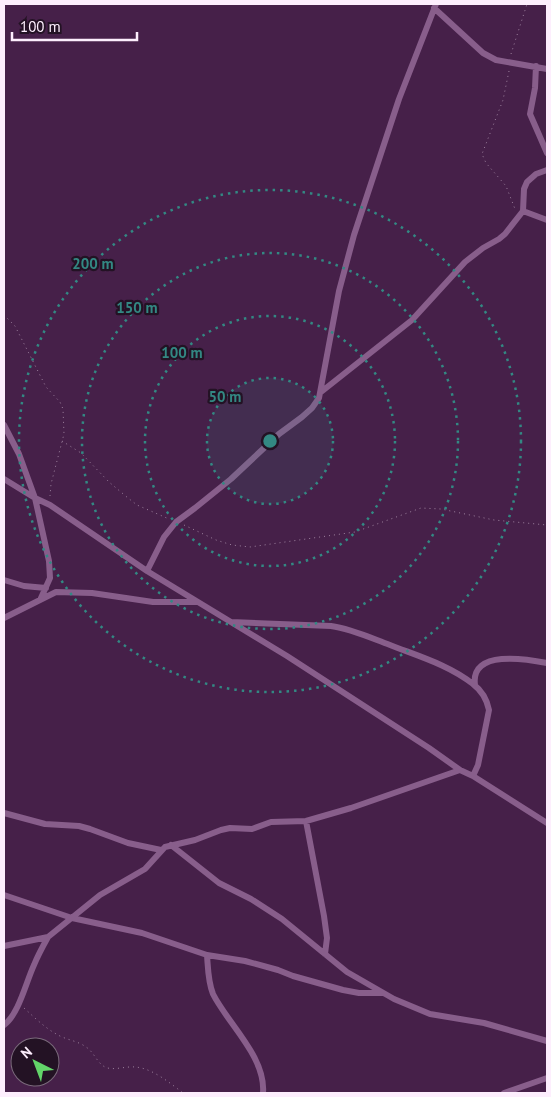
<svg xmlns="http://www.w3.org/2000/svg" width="551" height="1097" font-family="'PT Sans',sans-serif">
<rect width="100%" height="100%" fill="#462049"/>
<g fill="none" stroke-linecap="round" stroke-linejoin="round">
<path stroke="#9e839f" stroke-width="1" stroke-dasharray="1 4" stroke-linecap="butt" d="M511,54L527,4
M509,71L503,100L482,154L486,163L506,186L515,209
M4,315L15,326L46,387L60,402L63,409L64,434L51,484L50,496
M62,441L81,453L109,482L128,498L137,505L169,519
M184,525L216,540L232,545L250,547L355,532L421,508L441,509L494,520L547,525
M24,1008C35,1018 45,1028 58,1035C67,1040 78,1041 86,1047C94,1052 97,1063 105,1067C113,1071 126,1066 135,1067C152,1068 170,1083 183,1093"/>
<path stroke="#885e8b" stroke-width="6" d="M434,8L483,53L496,60L547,69
M536,66L535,88L530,114L547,153
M523,211L547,220
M321,392L412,320L465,262L483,248L499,239L505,234L523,211L524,189L527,182L536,174L547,170
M4,425L19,454L35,498L49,561L50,578L41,598
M4,479L35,498L50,505L147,571L287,656L429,748L460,770L473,776L547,823
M147,571L164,537L176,522L195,508L231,479L279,434L302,417L312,408L319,398L339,291L354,235L399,99L436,4
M4,580L24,586L46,588
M4,618L56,592L92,593L153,602H196
M231,622L331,626C352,629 371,638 390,645C418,656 449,665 473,684C481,690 487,700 489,710L478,765L473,776
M475,685C470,649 527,659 547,663
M4,813L45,824L79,826L90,829L128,843L161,850
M306,821L324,916L327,938L325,954
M171,845L219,883L251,899L282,919L347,972L394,999L430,1014L484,1023L547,1041
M4,895L72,918L142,933L207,955L245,961L278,970L293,976L343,990L359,993H383
M4,946L48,937L100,895L145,869L165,847L195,840L221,830L230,828L252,829L271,822L306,821L351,808L460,770
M207,955C208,968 208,982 213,994C228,1024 266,1057 263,1093
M4,1025C19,1014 26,982 34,965C38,955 43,946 48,937
M504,1093L547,1078"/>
</g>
<circle cx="270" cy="441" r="63" fill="#338883" fill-opacity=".12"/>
<g fill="none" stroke="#338883" stroke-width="2.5" stroke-dasharray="2.5 5">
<circle cx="270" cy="441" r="63"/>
<circle cx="270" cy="441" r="125"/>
<circle cx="270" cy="441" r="188"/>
<circle cx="270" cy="441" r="251"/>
</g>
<circle cx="270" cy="441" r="8" fill="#338883" stroke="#231224" stroke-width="2.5"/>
<g font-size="15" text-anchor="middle" font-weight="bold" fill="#338883" stroke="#231224" stroke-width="4.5" stroke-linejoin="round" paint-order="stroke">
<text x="93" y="269">200 m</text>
<text x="137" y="313">150 m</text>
<text x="182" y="358">100 m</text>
<text x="225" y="402">50 m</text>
</g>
<rect width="551" height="1097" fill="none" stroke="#fdeefd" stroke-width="10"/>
<g transform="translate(35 1062) rotate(318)"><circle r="24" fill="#231224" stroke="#7a6a7b"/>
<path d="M0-4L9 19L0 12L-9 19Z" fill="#62d469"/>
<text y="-8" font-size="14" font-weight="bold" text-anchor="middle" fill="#fdeefd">N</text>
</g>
<path d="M12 32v8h125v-8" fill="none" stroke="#fdeefd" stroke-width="2.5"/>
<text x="20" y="32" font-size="15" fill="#fdeefd" stroke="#231224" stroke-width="4" paint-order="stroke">100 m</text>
</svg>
